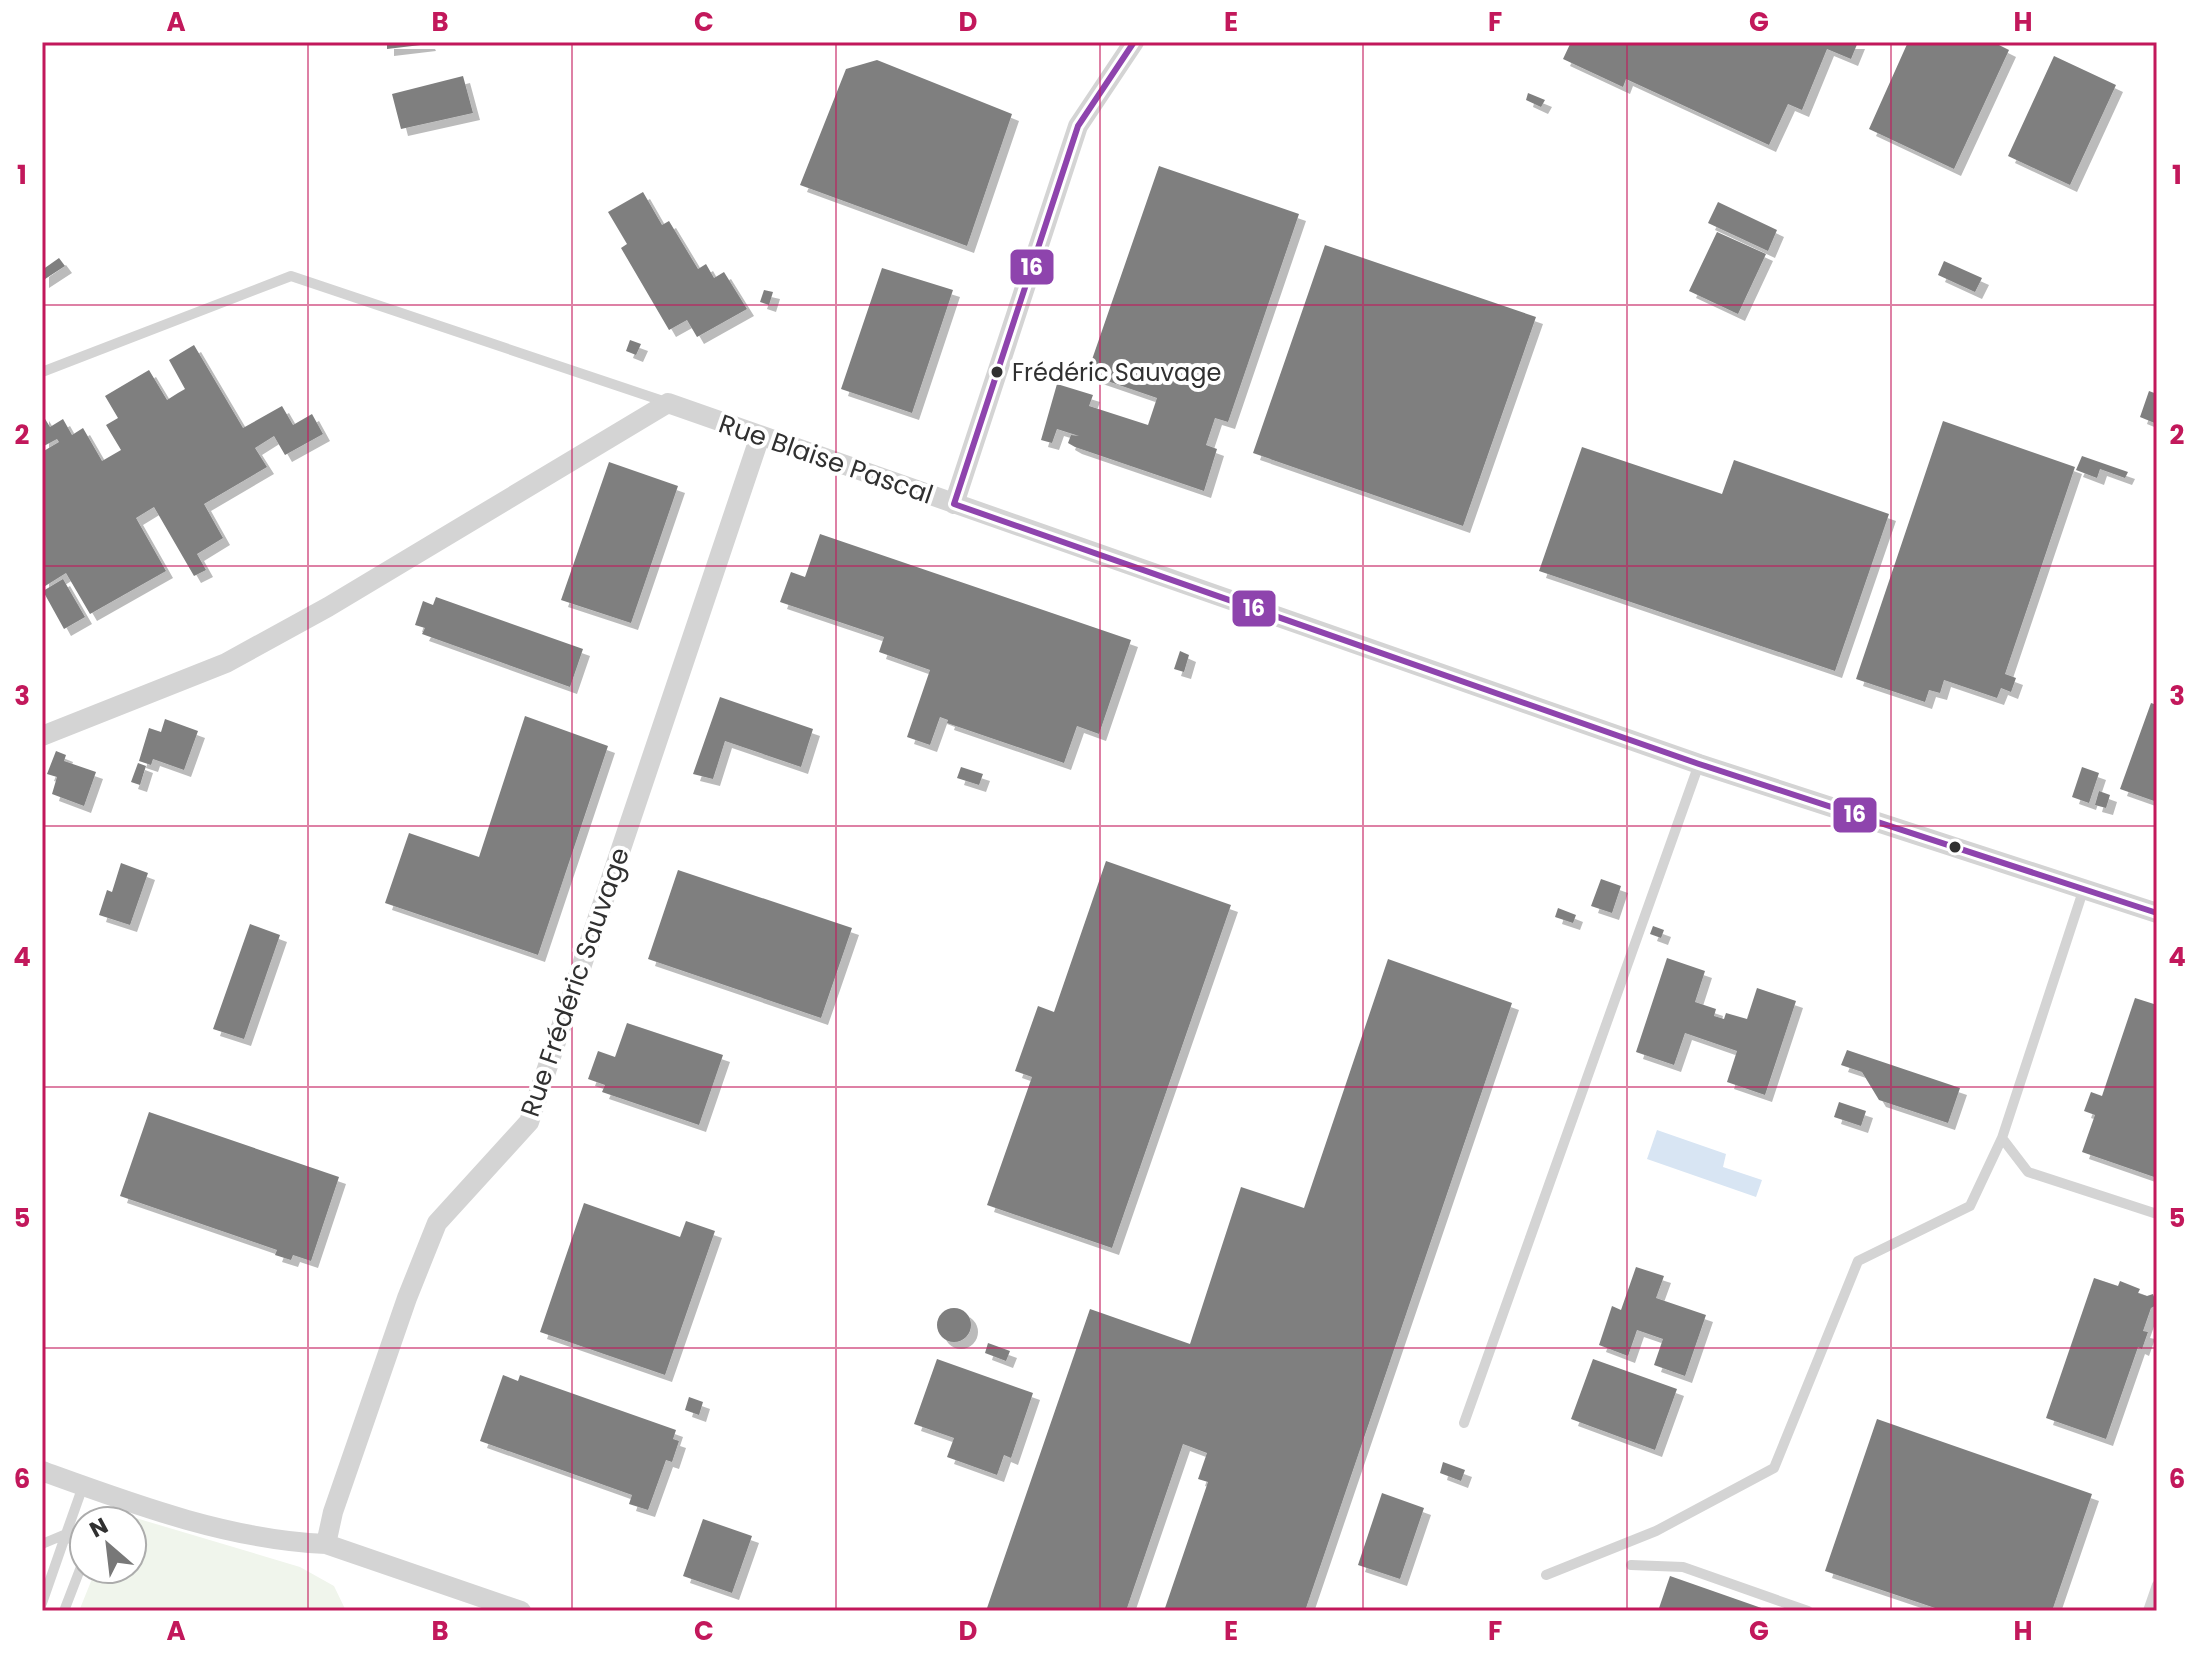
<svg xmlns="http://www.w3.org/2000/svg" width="2199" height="1653" font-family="Poppins,sans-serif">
<defs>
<filter id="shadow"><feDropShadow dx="7" dy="7" stdDeviation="0" flood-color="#0004"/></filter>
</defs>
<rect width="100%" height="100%" fill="#fff"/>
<path fill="#f0f5ec" d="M119,1513L300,1567L334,1586L346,1611H79L96,1569H132V1521H116Z"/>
<path fill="#d8e5f3" d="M1657,1130L1726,1154L1723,1167L1762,1180L1756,1197L1647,1159Z"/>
<path fill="#7f7f7f" filter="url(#shadow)" d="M387,42H428L429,44L387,49Z
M1571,42H1858L1851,59L1827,49L1802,110L1788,104L1769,145L1626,79L1623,87L1563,59Z
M1908,42H1993L2009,50L1954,169L1869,129Z
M2054,56L2116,85L2070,185L2008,156Z
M877,60L1012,114L967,246L800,185L846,69Z
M463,76L473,113L401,129L392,94Z
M1528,93L1545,100L1541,107L1526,100Z
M1159,166L1299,214L1228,422L1215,418L1206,445L1217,449L1204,491L1075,447L1068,443L1071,435L1079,436L1057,429L1052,443L1041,440L1057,384L1093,395L1089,406L1148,425L1157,398L1087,374Z
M643,192L662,225L669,221L698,269L706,264L714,278L724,272L747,309L697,337L687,320L669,330L621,248L627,244L608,212Z
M1718,202L1777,230L1768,251L1708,223Z
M1717,232L1766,254L1738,314L1689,291Z
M1325,245L1536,317L1463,526L1253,453Z
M59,258L65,266L42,281V270Z
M1944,261L1982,278L1975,292L1938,275Z
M882,268L953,290L912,413L841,389Z
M764,290L773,292L769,305L760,302Z
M630,340L641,344L636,355L626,351Z
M194,345L243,428L282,406L293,425L312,414L323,434L285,455L274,436L255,448L267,467L204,504L223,538L197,554L206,570L194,576L154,507L136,518L166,571L90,614L66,573L42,588V452L59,442L57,439L42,447V414L50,427L63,419L72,435L83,428L102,461L121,450L106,425L118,418L105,396L149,370L167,400L178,393L185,389L169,360Z
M2149,391L2157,394V424L2140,417Z
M1943,421L2075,467L2005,674L2016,678L2011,692L2001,688L1997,698L1944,680L1940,693L1929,690L1925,702L1856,679Z
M1582,447L1722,494L1734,460L1889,514L1835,671L1539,571Z
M2082,456L2128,472L2125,478L2100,469L2097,478L2076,470Z
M609,462L678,486L631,623L561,600Z
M820,534L1131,640L1099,734L1077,726L1064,763L947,723L948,720L940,717L930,745L907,737L930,670L879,652L884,637L780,602L791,572L805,577Z
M63,579L85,617L64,629L43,591Z
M436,597L583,649L570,687L422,634L425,628L415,625L423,601L433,605Z
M1180,651L1189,655L1184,672L1174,669Z
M720,697L813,729L801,767L725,741L713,779L693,774Z
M2151,703L2157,705V802L2120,789Z
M525,716L608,746L538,955L385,903L409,833L479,857Z
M165,719L198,731L184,770L153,759L151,765L139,761L149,728L161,732Z
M56,751L66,755L64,761L96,772L84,806L52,794L57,777L47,774Z
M138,763L146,766L140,785L131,782Z
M961,767L983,774L979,785L957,778Z
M2082,767L2099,773L2089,803L2072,797Z
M2099,791L2110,795L2106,808L2095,805Z
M1106,861L1231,905L1112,1248L987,1205L1032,1077L1015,1071L1038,1006L1054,1012Z
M121,863L148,873L130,925L99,915L107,890L112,892Z
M678,870L852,928L821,1018L648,959Z
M1601,879L1621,886L1612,913L1591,906Z
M1558,908L1576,915L1573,923L1555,917Z
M250,924L280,935L244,1039L213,1029Z
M1653,926L1664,930L1661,938L1650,934Z
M1667,958L1705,971L1695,1002L1716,1009L1714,1016L1724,1019L1726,1013L1747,1019L1757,988L1796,1001L1765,1095L1727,1082L1737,1051L1685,1033L1674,1065L1636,1052Z
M1388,959L1512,1003L1305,1611H1164L1208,1482L1198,1479L1207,1453L1183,1444L1126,1611H986L1090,1309L1190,1344L1241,1187L1304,1208Z
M2135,998L2157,1005V1178L2082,1152L2095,1115L2084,1111L2091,1092L2102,1096Z
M627,1023L723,1055L699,1125L602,1092L605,1085L588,1079L598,1051L615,1057Z
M1847,1050L1960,1088L1948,1123L1879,1100L1862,1072L1841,1065Z
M1839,1102L1866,1111L1861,1126L1834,1117Z
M149,1112L339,1177L311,1261L293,1255L291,1260L275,1255L277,1250L120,1196Z
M584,1203L680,1237L686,1221L715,1231L665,1375L540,1332Z
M1636,1267L1664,1276L1656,1298L1706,1315L1685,1376L1654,1365L1663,1339L1637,1330L1628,1356L1599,1345L1612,1306L1621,1310Z
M2094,1278L2118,1286L2120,1281L2140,1289L2138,1293L2147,1296L2153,1294L2157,1305L2151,1308L2143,1331L2148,1332L2142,1349L2138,1347L2106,1439L2046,1418Z
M937 1325a17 17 0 1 1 34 0a17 17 0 1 1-34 0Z
M988,1343L1010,1351L1006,1361L985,1353Z
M937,1359L1033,1393L1011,1458L1004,1455L997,1475L947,1457L954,1438L914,1424Z
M1593,1359L1677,1389L1655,1450L1571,1419Z
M503,1375L518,1381L520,1375L676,1430L673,1439L679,1441L672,1462L666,1460L648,1510L629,1504L632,1495L480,1441Z
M689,1397L703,1402L699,1415L685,1410Z
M1877,1419L2092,1494L2052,1611H1944L1825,1571Z
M1443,1462L1465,1470L1461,1481L1440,1473Z
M1382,1493L1424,1508L1400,1579L1358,1565Z
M703,1519L752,1536L732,1593L683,1576Z
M1670,1576L1770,1611H1658Z"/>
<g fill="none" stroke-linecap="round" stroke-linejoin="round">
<path stroke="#d4d4d4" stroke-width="10" d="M42,372L291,276L666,402
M2084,888L2002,1138L2028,1172L2157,1214
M1464,1423L1699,764
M83,1486L66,1534L84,1552
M42,1544L66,1534
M1631,1565L1683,1567L1808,1611
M1546,1575L1656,1531L1774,1468L1858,1261L1970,1206L2002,1138
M42,1603L66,1534
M64,1611L84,1559
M2148,1611L2157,1585"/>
<path stroke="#d4d4d4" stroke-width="20" d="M954,504L1078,126L1134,42
M42,736L226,663L328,607L668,403L1699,764L2157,913
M42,1471C133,1504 229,1540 326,1544L521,1611
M326,1544L333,1512L407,1298L437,1223L529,1122L760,436"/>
<defs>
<path id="bus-1" d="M954,504L1699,764L2157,913
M954,504L1078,126L1134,42"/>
</defs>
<use href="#bus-1" stroke="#fff" stroke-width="12"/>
<use href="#bus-1" stroke="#8e44ad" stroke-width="6"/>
</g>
<path fill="none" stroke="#c2185b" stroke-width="2" stroke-opacity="0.55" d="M308,42V1611M572,42V1611M836,42V1611M1100,42V1611M1363,42V1611M1627,42V1611M1891,42V1611M42,305H2157M42,566H2157M42,826H2157M42,1087H2157M42,1348H2157"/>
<g fill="#303030" stroke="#fff" stroke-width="3">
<circle cx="997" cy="372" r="7"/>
<circle cx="1955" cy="847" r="7"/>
</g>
<g text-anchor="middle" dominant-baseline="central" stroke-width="8" stroke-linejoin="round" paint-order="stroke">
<g font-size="24" fill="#303030" stroke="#fff" text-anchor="start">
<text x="1012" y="372">Frédéric Sauvage</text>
</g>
<g font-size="26" fill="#303030" stroke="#fff">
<text transform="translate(826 459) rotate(19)">Rue Blaise Pascal</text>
<text transform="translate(575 982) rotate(-71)">Rue Frédéric Sauvage</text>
</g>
</g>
<g stroke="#fff" stroke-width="3">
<rect x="1009" y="248" width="46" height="38" rx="8" fill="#8e44ad"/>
<rect x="1231" y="589" width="46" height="39" rx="8" fill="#8e44ad"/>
<rect x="1832" y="796" width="46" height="38" rx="8" fill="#8e44ad"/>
</g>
<g font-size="22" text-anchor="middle" font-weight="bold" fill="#fff">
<text x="1032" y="275">16</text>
<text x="1254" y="616">16</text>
<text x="1855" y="822">16</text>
</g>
<rect width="2199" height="1653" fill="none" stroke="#ffffff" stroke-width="88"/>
<g transform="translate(108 1545) rotate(332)"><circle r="38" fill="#ffffff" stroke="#acacac" stroke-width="2"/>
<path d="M0-6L14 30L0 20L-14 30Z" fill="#787878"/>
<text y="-12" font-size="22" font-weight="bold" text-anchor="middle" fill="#303030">N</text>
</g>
<rect x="44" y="44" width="2111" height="1565" fill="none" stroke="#c2185b" stroke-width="3"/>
<g font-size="26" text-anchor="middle" font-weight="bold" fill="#c2185b">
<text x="176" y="31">A</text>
<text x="440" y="31">B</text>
<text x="704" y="31">C</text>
<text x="968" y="31">D</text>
<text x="1231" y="31">E</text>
<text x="1495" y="31">F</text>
<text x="1759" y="31">G</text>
<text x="2023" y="31">H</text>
<text x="22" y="184">1</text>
<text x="2177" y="184">1</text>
<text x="22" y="444">2</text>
<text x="2177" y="444">2</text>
<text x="22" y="705">3</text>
<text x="2177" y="705">3</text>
<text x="22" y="966">4</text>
<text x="2177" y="966">4</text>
<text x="22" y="1227">5</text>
<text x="2177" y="1227">5</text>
<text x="22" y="1488">6</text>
<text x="2177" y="1488">6</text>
<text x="176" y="1640">A</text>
<text x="440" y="1640">B</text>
<text x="704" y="1640">C</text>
<text x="968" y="1640">D</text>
<text x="1231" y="1640">E</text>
<text x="1495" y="1640">F</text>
<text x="1759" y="1640">G</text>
<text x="2023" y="1640">H</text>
</g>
</svg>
